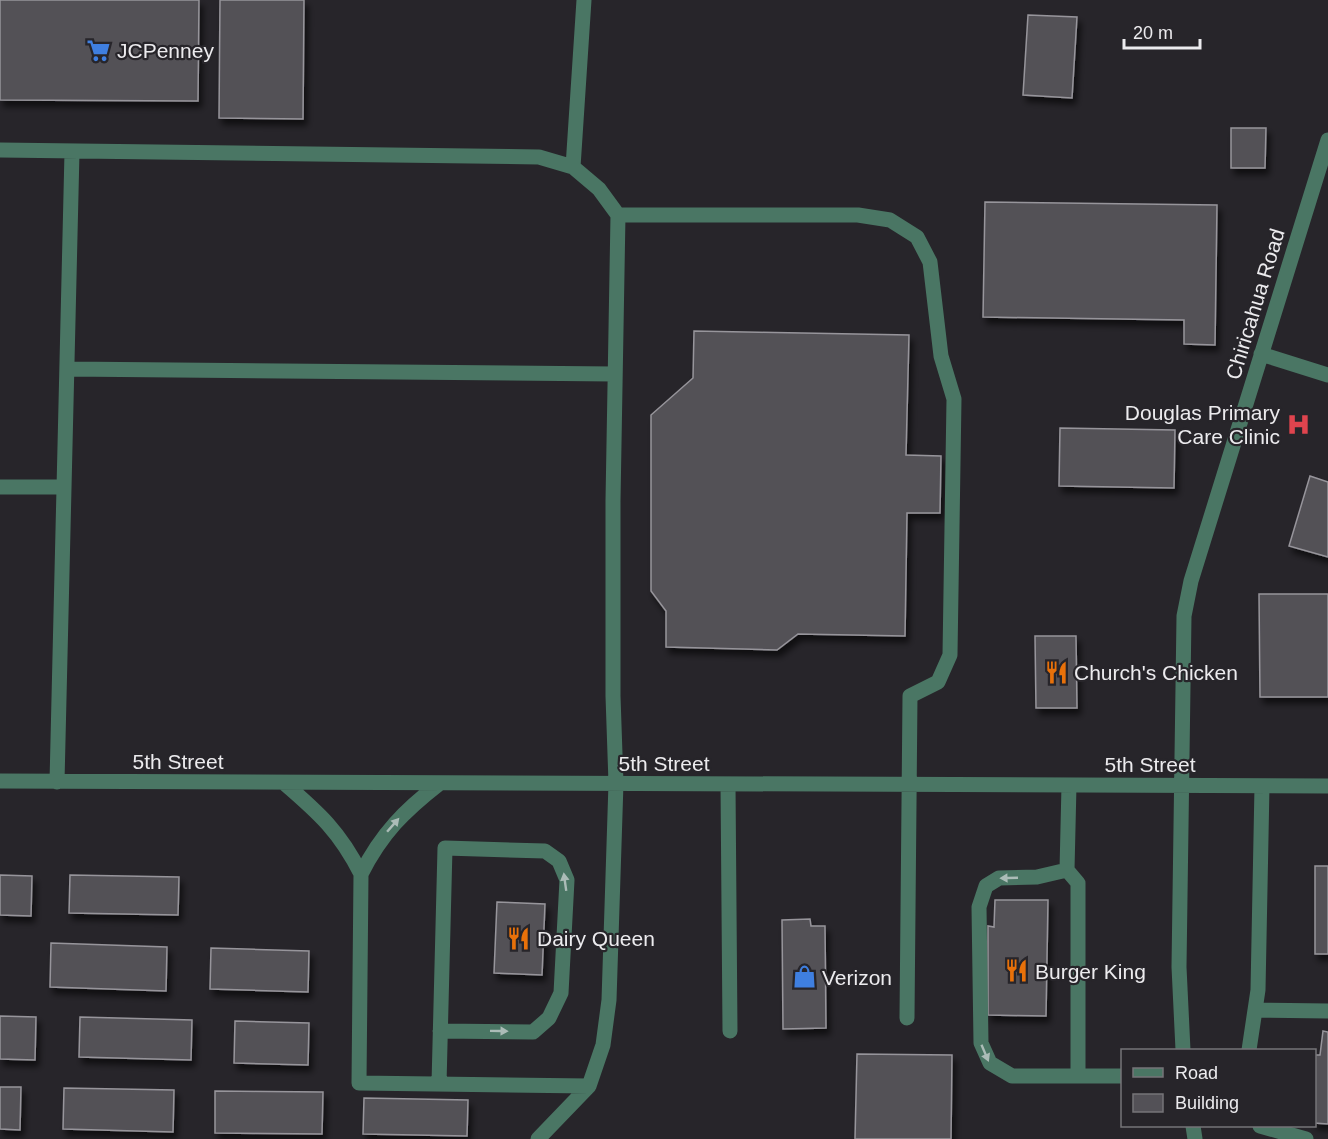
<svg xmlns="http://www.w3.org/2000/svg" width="1328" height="1139" font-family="Helvetica,sans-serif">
<defs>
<filter id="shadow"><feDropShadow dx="3.5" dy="6" stdDeviation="3" flood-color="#0009"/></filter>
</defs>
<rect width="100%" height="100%" fill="#27252a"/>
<path fill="#535157" stroke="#97959b" stroke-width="1.5" filter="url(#shadow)" d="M0,0H199L198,101L0,100Z
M220,0H304L303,119L219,118Z
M1028,15L1077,17L1072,98L1023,95Z
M1231,128H1266L1265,168H1231Z
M985,202L1217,205L1215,345L1184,344V320L983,317Z
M694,331L909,335L906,455L941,456L940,513H907L905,636L798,634L777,650L666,647V611L651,591V415L693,378Z
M1060,428L1175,430L1174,488L1059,486Z
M1310,476L1328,482V557L1289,546Z
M1259,594H1328V697H1260Z
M1035,636H1076L1077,708H1036Z
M1315,866H1328V954H1315Z
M0,875L32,876L31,916L0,915Z
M70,875L179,877L178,915L69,913Z
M995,900H1048L1046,1016L988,1015V926L994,927Z
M497,902L545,904L542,975L494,973Z
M810,919L811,926H825L826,1028L783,1029L782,920Z
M51,943L167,947L166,991L50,987Z
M211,948L309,951L308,992L210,989Z
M0,1016L36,1017L35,1060L0,1059Z
M80,1017L192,1020L191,1060L79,1057Z
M235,1021L309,1023L308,1065L234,1063Z
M1323,1031L1328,1032V1124L1314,1123V1055H1320Z
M857,1054L952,1055L951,1139H855Z
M0,1087H21L20,1130L0,1129Z
M64,1088L174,1090L173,1132L63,1129Z
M215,1091L323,1092L322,1134L215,1133Z
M364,1098L468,1100L467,1136L363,1134Z"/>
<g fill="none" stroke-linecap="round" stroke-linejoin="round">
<path stroke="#4a7664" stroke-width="15" d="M0,150L539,157L573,167L599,189L618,215L613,501V696L616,783L609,1000L603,1045L589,1086L538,1139
M573,167L584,0
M618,215H858L890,220L917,237L930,262L941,356L954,399L950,655L938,682L910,696L907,1018
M1261,354L1328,375
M67,369L614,374
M0,487H64
M0,781L1328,786
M57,782L72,152
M284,783C319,813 340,832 361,874
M440,783C404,811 382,833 361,874L359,1083L589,1086
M728,784L730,1031
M1069,785L1067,870L1078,883V1076H1122
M1067,870L1037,877L999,878L986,886L979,907L981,1043L990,1063L1012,1076H1078
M1255,1010L1328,1011
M1183,1050L1179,967L1184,616L1191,581L1328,140
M1249,1050L1258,990L1262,786
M439,1084L445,848L545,851L559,861L567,880L561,993L549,1018L533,1032L440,1031
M1193,1126L1195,1139
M1260,1126L1306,1139"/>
</g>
<defs><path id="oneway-solid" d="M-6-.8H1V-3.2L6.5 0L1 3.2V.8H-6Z" transform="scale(1.5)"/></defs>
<g fill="#abbcb7">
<use href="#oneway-solid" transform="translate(393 825) rotate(-49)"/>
<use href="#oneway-solid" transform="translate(1009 878) rotate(178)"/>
<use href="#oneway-solid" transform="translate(565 882) rotate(-98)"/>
<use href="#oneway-solid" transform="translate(499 1031) rotate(1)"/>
<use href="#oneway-solid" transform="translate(985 1053) rotate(67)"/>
</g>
<defs>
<symbol id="supermarket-bare" viewBox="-9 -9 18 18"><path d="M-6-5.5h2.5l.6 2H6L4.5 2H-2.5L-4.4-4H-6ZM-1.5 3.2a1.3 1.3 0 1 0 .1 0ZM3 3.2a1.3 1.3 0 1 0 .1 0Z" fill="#3f7fe0" stroke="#27252a" stroke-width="2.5" paint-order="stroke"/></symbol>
<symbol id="hospital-bare" viewBox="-9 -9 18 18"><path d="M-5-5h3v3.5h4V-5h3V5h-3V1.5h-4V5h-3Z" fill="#e0444e" stroke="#27252a" stroke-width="2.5" paint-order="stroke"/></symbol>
<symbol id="restaurant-bare" viewBox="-9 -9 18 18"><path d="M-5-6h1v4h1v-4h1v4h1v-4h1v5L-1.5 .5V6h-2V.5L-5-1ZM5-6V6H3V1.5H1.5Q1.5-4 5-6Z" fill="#e8710a" stroke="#27252a" stroke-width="2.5" paint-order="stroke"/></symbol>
<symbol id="shop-bare" viewBox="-9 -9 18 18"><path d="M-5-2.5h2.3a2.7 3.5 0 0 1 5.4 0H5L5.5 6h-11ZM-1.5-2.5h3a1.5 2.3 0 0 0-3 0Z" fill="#3f7fe0" stroke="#27252a" stroke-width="2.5" paint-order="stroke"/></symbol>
</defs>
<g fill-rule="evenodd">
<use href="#supermarket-bare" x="82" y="34" width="33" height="33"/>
<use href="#hospital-bare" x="1282" y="408" width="33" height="33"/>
<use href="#restaurant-bare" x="1040" y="656" width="33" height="33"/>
<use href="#restaurant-bare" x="502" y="922" width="33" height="33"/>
<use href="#restaurant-bare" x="1000" y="954" width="33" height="33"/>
<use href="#shop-bare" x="788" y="960" width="33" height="33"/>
</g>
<g text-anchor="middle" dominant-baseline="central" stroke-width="4.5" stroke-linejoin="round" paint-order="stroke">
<g font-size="21" fill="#ecebee" stroke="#27252a" text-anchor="start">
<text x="117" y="50">JCPenney</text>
<text x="1280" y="412" text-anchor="end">Douglas Primary<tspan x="1280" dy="24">Care Clinic</tspan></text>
<text x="1074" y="672">Church's Chicken</text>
<text x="537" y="938">Dairy Queen</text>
<text x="1035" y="971">Burger King</text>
<text x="822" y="977">Verizon</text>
</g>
<g font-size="21" fill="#ecebee" stroke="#27252a">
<text transform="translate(1255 304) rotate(-73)">Chiricahua Road</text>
<text x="178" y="761">5th Street</text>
<text x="664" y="763">5th Street</text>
<text x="1150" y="764">5th Street</text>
</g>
</g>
<rect x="1121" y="1049" width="195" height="78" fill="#27252a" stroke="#767478" stroke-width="1.5"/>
<rect x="1133" y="1068" width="30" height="9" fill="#4a7664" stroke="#767478" stroke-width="1.5"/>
<text x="1175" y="1079" font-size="18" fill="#ecebee">Road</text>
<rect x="1133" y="1094" width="30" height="18" fill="#535157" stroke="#767478" stroke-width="1.5"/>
<text x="1175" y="1109" font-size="18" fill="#ecebee">Building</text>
<path d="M1124 39v9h76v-9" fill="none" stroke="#ecebee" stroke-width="3"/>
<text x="1133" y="39" font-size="18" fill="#ecebee" stroke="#27252a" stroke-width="4.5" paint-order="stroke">20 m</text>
</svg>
